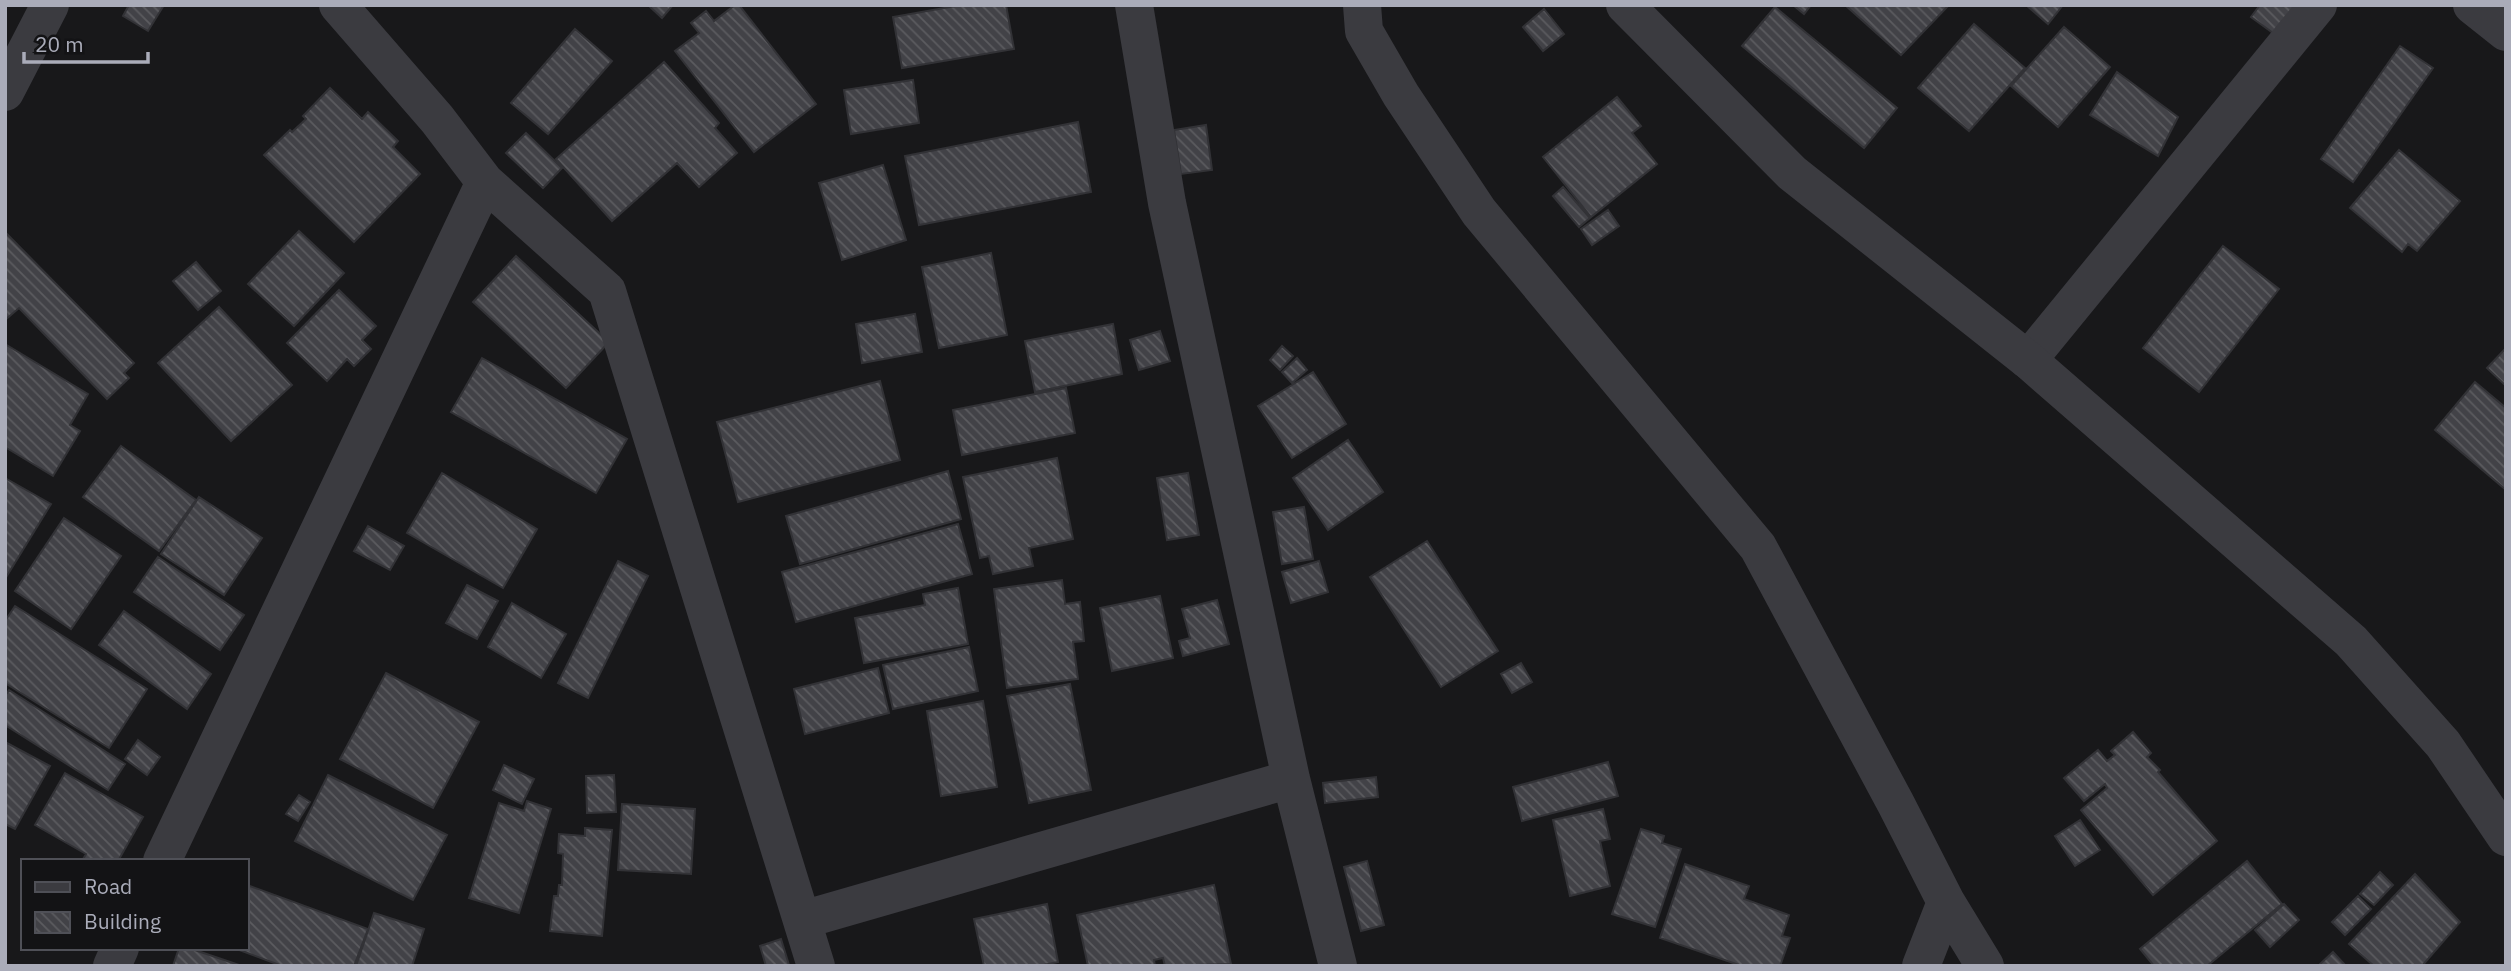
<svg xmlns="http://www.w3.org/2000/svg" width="2511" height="971" font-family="'IBM Plex Sans',sans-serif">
<defs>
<pattern id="building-back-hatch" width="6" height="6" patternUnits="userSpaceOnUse" patternTransform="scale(1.75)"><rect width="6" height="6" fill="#424247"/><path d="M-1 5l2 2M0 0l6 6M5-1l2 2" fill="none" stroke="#5b5b5f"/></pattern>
</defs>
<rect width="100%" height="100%" fill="#18181a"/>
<path fill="url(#building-back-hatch)" stroke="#323236" stroke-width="2" d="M129,5H164L148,31L123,16Z
M648,5H673L662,18Z
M735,5H739L816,104L754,152L675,51L699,33L691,23L706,11L714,21Z
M961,5H1006L1014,49L902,68L893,17Z
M1793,5H1811L1804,14Z
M1845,5H1949L1901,55Z
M2026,5H2063L2048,24Z
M2260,5H2305L2280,38L2251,17Z
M1775,7L1897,108L1864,148L1742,46Z
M1544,9L1564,34L1543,51L1523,27Z
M1974,24L2025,68L1969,131L1918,88Z
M2064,27L2110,67L2058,127L2011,86Z
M575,29L612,61L548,134L511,103Z
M2400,46L2433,68L2353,182L2321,159Z
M664,62L719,123L715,128L737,153L699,187L677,163L612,221L556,159Z
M2117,72L2178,117L2158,156L2090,115Z
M913,80L919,123L851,134L844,90Z
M330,88L362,119L368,112L398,141L393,147L420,174L354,242L264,155L290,130L292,132L306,119L303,116Z
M1617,97L1641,126L1632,133L1657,164L1591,217L1543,157Z
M1078,122L1091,192L919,225L905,156Z
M1206,125L1212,170L1181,174L1174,130Z
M526,133L562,168L543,188L506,153Z
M2399,150L2460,201L2417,251L2408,244L2402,252L2350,208Z
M883,165L906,240L842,260L819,183Z
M1563,187L1590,218L1579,227L1553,196Z
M1608,210L1619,226L1592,245L1581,229Z
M299,231L344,273L294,326L248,284Z
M5,232L134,363L124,373L129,378L107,399L19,308L5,320Z
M2223,246L2279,289L2199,392L2143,348Z
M991,253L1007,335L939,348L922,267Z
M516,256L609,342L566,388L473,302Z
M196,262L221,291L198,310L173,281Z
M339,290L376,326L362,340L371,349L354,366L347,359L327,381L287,343Z
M219,307L292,385L231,441L158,363Z
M915,314L922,352L862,363L856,324Z
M1113,324L1122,374L1035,392L1025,341Z
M1160,331L1170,361L1139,370L1130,340Z
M5,344L88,394L70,425L80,431L53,476L5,447Z
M1282,346L1293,356L1280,370L1270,360Z
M2506,348V386L2487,368Z
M482,358L627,439L596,493L451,412Z
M1297,358L1307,370L1292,383L1282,372Z
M1313,372L1346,424L1292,458L1258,406Z
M880,381L900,460L738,502L717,422Z
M2475,382L2506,408L2505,489L2435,430Z
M1066,388L1075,433L962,455L953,410Z
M1348,440L1383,492L1328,530L1293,478Z
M121,446L196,500L159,551L83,497Z
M1057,458L1073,539L1029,548L1033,566L993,574L989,556L980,558L963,477Z
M948,471L961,519L800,564L786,516Z
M442,473L537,529L503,588L407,533Z
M1188,473L1199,535L1167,540L1157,478Z
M5,478L51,504L5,579Z
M199,497L262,538L224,595L161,554Z
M1304,507L1313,559L1282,564L1273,512Z
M64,518L121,556L71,629L15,591Z
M958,524L972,574L796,622L782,572Z
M368,526L404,546L390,570L354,551Z
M1427,541L1498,651L1441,687L1370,577Z
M158,557L244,615L220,650L134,592Z
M618,561L648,576L588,698L558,683Z
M1319,561L1328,592L1291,603L1282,572Z
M1062,580L1065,604L1080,602L1084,641L1073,642L1078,679L1007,688L994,589Z
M467,585L498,601L477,639L446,623Z
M958,588L968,644L864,663L855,618L925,605L923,594Z
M1160,596L1173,658L1112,671L1100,608Z
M1217,600L1229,644L1183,656L1179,641L1190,638L1182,609Z
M512,603L566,634L541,678L488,647Z
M15,606L147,689L109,748L5,683V621Z
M124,611L211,674L187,709L99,645Z
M969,647L978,691L893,709L883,665Z
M1521,663L1532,682L1512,693L1501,674Z
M878,668L889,713L805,734L794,689Z
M386,673L479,722L433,808L340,759Z
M1070,684L1091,790L1029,803L1007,696Z
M9,690L125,764L108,790L5,725V696Z
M983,701L997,787L941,796L927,711Z
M2133,732L2151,753L2147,757L2160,770L2158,772L2217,841L2153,895L2081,810L2107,788L2105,784L2084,801L2064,778L2098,750L2107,761L2115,755L2111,751Z
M138,740L160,757L147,775L125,759Z
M5,742L50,766L15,829L5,824Z
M1608,762L1618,796L1522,821L1513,787Z
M504,765L534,779L522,804L493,790Z
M65,773L143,817L118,861H82L86,854L35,825Z
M328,775L447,835L413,900L295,841Z
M614,775L616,812L587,813L586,776Z
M1376,777L1378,797L1325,803L1323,783Z
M299,795L310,802L298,821L286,814Z
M527,801L551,809L519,913L469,898L499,803L524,811Z
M622,804L695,809L691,874L618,870Z
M1603,809L1610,839L1600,841L1610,886L1570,896L1553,820Z
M2080,820L2100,850L2075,866L2055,836Z
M585,828L612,830L602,936L550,931L554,896H558L559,885H562L563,854L558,853L559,834L585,836Z
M1641,829L1664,836L1662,843L1681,849L1655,927L1612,914Z
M1367,861L1384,925L1361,931L1344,867Z
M2247,861L2282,904L2207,966H2154L2140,949Z
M1685,864L1749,886L1744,899L1789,915L1782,936L1790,938L1780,966H1742L1660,938Z
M2380,872L2393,885L2374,905L2360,894Z
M2415,874L2460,922L2422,966H2374L2349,944Z
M247,885L368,929L354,966H282L234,948H247Z
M1214,885L1231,964L1165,966L1163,958L1154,960L1155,966H1088L1077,915Z
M2358,896L2371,909L2345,935L2332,922Z
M1047,904L1058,962L1039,966H984L974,919Z
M2284,904L2299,920L2270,947L2255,930Z
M374,913L424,929L412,966H356Z
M781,939L789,965L766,966L760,946Z
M179,948H189L242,966H173Z
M2333,952L2346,966H2318Z"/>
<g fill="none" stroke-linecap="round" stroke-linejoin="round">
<path stroke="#3b3b40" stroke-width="38" d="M338,5L437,119L485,182L607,291L816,966
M1134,5L1167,203L1291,779L1338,966
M1362,5L1364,31L1401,95L1479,212L1758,547L1896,804L1946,902L1985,966
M2472,5L2506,32
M5,92L50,5
M2028,360L2318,5
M162,861L485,182
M802,920L1291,779
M112,966L120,948
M1921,966L1946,902"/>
<path stroke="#3b3b40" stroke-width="38" d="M1625,5L1792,173L2028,360L2351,641L2443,744L2506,837"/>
</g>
<rect width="2511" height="971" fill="none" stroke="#aaacb9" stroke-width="14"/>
<rect x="21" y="859" width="228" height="91" fill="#131315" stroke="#4f5057" stroke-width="2"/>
<rect x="35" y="882" width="35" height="10" fill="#3b3b40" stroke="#4f5057" stroke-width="2"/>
<text x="84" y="894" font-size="21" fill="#aaacb9">Road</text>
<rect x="35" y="912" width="35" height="21" fill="url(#building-back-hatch)" stroke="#4f5057" stroke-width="2"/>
<text x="84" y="929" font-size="21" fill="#aaacb9">Building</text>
<path d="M24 52v10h124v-10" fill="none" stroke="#aaacb9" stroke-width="3.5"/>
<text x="35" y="52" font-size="21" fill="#aaacb9" stroke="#131315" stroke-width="5" paint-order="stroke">20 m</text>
</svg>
